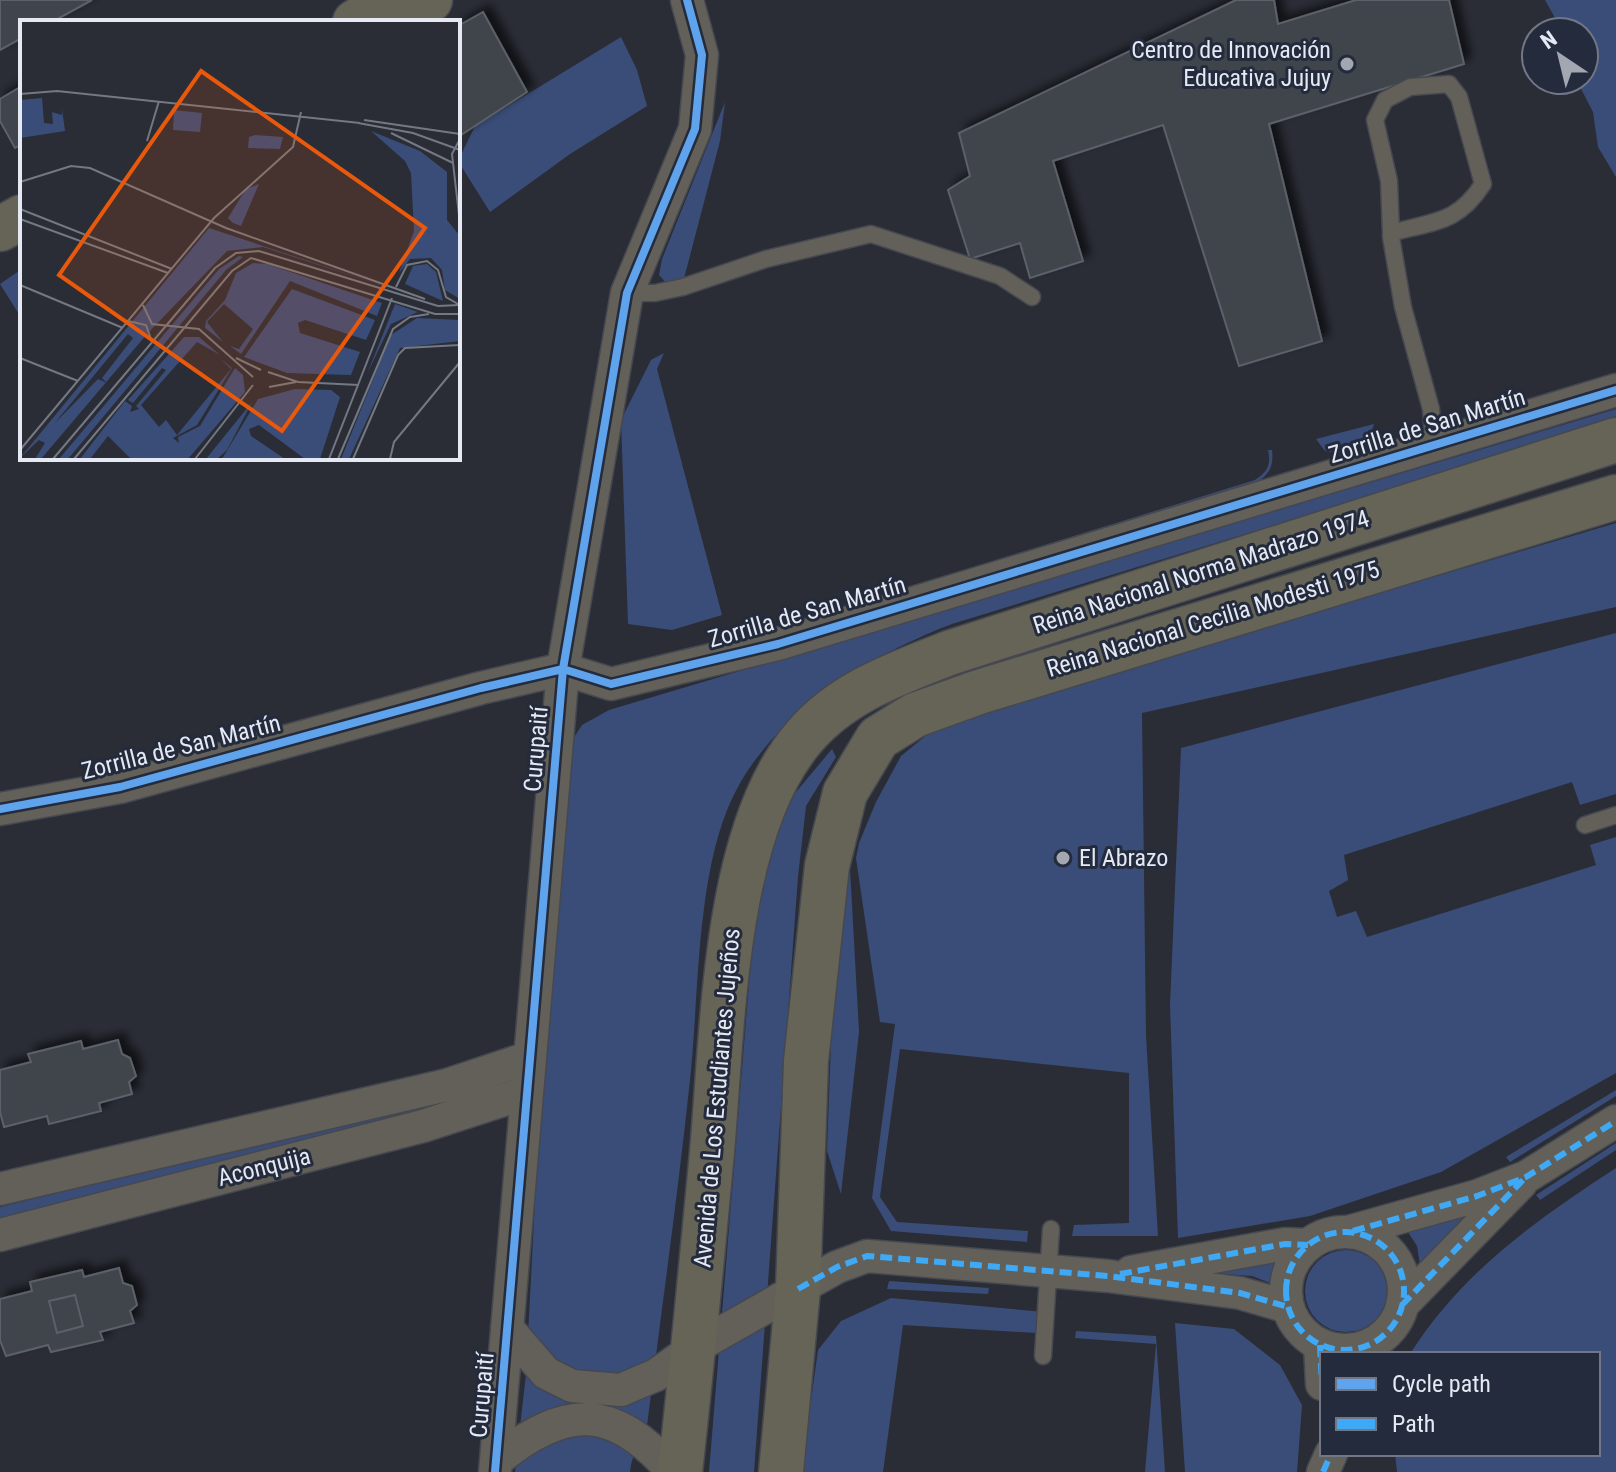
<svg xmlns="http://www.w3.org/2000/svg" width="1616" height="1472" font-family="'Roboto Condensed',sans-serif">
<defs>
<filter id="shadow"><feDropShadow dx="7" dy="-7" stdDeviation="4" flood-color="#0009"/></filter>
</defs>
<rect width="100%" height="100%" fill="#2a2d36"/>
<path fill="#3a4d78" d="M1545,0H1616V177L1598,147L1593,112L1579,85L1578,80H1584V32H1563Z
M621,37L637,70L647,106L570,154L490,212L458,161L475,126Z
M725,102L720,141L681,290L668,285L659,275L662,259Z
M22,269V319L0,284Z
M664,353L657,369L722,615L672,630L628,624L621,420L651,360Z
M1616,409V420L952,624C871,655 783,707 739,785C694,864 700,998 689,1089C677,1201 661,1313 647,1426C641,1442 631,1456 630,1472H515L526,1374L542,1066L569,745L582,725L609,710Z
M1374,424L1367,445L1350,455L1325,451L1316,439Z
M1268,450H1272C1274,467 1269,475 1254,484L702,651L1255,480C1268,471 1271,465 1268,450Z
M1616,523V607L1142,713L1146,1036L1158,1236H1072L1074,1225L1129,1223V1073L900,1049L880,1197L897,1222L1028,1231L1027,1242L891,1231L872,1198L895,1024L880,1022L856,858L859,843L876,802L901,756L934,729L974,713Z
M1616,633V794L1580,805L1572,782L1344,855L1348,880L1329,891L1337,917L1356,911L1367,937L1596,865L1590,845L1616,837V1073L1441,1172L1310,1216L1178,1238L1170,1005L1181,748Z
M832,749L836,757L806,806L798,877L754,1472H709L756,898L780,811Z
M850,868L859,1032L841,1194L827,1151L834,963Z
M1616,1090V1096L1510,1162L1506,1157Z
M448,1098L449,1108L0,1218V1207Z
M1616,1143V1150L1540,1200L1536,1195Z
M1616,1168V1472H1397L1395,1454H1598V1354H1410C1462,1272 1536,1220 1616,1168Z
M1487,1197L1420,1265L1417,1246L1406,1229Z
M1305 1291a41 41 0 1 1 82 0a41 41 0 1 1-82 0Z
M1281,1256L1278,1286L1252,1276L1196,1272Z
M889,1281L989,1288L988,1294L887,1289Z
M891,1298L1055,1313L1052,1334L903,1325L883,1472H801L818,1350L841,1321Z
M1175,1323L1234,1329L1280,1365L1302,1405L1297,1472H1185Z
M1076,1331L1156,1336L1165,1472H1145L1156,1344L1075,1338Z"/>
<path fill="#41444c" stroke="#5c6068" stroke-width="2" filter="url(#shadow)" d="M0,0H92L52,22H22V38L0,50Z
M1236,0H1274L1278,24L1356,0H1449L1464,64L1269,124L1322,341L1239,366L1163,125L1053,161L1083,261L1030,278L1020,243L970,259L948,190L970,176L959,133Z
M483,12L527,92L458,137V26Z
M22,86V144L15,148L0,121V99Z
M118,1040L122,1054L130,1058L136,1076L129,1082L132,1094L99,1103L101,1111L49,1124L47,1116L4,1127L0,1112V1070L31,1062L28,1054L81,1041L83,1049Z
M119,1268L123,1283L132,1286L137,1305L130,1311L134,1323L100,1332L103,1340L51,1352L48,1345L6,1356L0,1340V1299L32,1291L30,1282L82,1270L84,1277Z
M75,1295L83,1326L57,1333L49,1301Z"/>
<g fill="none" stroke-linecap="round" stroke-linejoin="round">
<defs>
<path id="lane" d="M1391,233C1434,221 1457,224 1483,184L1459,97L1449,84L1410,87L1385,100L1375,120L1389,181L1391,233V237L1403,307L1431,409L1434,445
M627,293H655L683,287L766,259L871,234L1000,276L1032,297
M1585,825L1616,815
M1043,1356L1051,1229"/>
<path id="street" d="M0,809L120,787L481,688L563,669L611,684L778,644L1616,390
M0,1189L447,1085L528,1058
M1348,1232L1477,1196L1526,1177L1616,1121
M1286 1291a59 59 0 1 1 118 0a59 59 0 1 1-118 0Z
M0,1235L423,1126L525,1093
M1131,1272L1285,1244L1308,1245
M1402,1305L1521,1183
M507,1328L546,1373L572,1386L621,1390L656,1375L694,1348L837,1267L867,1256L1108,1276L1240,1293L1288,1307
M1320,1345L1322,1384
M496,1461C565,1404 613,1403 673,1472
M495,1472L563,669L627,293L695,129L702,55L687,0
M1323,1472L1331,1454"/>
<path id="secondary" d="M355,22L391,0
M393,22L430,0
M0,229L22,217
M680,1472C692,1365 702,1259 712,1152C723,1031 723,831 804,737C842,692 896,674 949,653L1616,440
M781,1472L798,1289L806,1061L827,866L845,793L878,738L915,715L979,692L1616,497"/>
</defs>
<use href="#lane" stroke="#454850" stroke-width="19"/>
<use href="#street" stroke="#454850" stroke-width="35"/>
<use href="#secondary" stroke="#454850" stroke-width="47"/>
<use href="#lane" stroke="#626058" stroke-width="16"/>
<use href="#street" stroke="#626058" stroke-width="32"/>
<use href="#secondary" stroke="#666357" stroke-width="44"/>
<path stroke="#3fa9f5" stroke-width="6" stroke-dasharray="12 6" stroke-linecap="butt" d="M1353,1231L1477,1196L1526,1177L1616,1121
M1286 1291a59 59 0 1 1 118 0a59 59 0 1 1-118 0Z
M1120,1274L1285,1244L1308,1245
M798,1289L837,1267L867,1256L1108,1276L1240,1293L1288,1307
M1402,1305L1523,1180
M1320,1345L1322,1384
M1323,1472L1331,1454"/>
<defs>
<path id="cycleway" d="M0,809L120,787L481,688L563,669L611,684L778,644L1616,390
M495,1472L563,669L627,293L695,129L702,55L687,0"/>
</defs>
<use href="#cycleway" stroke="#242b3c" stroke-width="13"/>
<use href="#cycleway" stroke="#60a3ed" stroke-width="8"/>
</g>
<g fill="#a3a7b2" stroke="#242b3c" stroke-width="3">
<circle cx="1347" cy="64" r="8"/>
<circle cx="1063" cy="858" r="8"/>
</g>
<g text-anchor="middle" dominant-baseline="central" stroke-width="6" stroke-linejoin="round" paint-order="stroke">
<g font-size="24" fill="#e4e9f4" stroke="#242b3c" text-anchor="end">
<text x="1331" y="50">Centro de Innovación<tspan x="1331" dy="28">Educativa Jujuy</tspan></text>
<text x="1079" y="858" text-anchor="start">El Abrazo</text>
</g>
<g font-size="24" fill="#e4e9f4" stroke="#242b3c">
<text transform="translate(1427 426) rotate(-17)">Zorrilla de San Martín</text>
<text transform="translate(1201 572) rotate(-18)">Reina Nacional Norma Madrazo 1974</text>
<text transform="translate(807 612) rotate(-16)">Zorrilla de San Martín</text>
<text transform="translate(1213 619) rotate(-17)">Reina Nacional Cecilia Modesti 1975</text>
<text transform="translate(181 747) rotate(-14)">Zorrilla de San Martín</text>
<text transform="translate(536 749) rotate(-85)">Curupaití</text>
<text transform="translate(717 1098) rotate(-85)">Avenida de Los Estudiantes Jujeños</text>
<text transform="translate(264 1167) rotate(-14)">Aconquija</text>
<text transform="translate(482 1395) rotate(-85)">Curupaití</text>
</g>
</g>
<g transform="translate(20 20)">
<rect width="440" height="440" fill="#2a2d36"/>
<path d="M22,78L24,103L33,104L32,92L42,95V89L45,111L0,118V80ZM154,90L182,93L180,112L153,110ZM351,111L400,131L427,152V200L440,216V279L425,270L422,250L411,238L390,239L379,253L394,211L391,153L385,141ZM235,115L263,117L260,129L228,128L229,117ZM239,164L221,206L213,203L208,198L226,169ZM189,208L370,268L243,227L207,231L127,314L21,439H15L25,423L19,420L0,438ZM108,314L113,318L82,358L87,363L78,359L34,404ZM219,236L223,237L206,250L48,439H39L199,249ZM233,243L247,244L362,283L357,296L270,261L221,334L210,326L219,329L233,309L204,284L187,302L203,322L185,308L186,301L205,280L216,253ZM407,244L416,252L423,281L385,264L393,246ZM272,269L355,300L346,320L285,300L278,303L280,313L340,332L331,355L267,353L224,337ZM375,284L398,292L371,304L347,354ZM397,298L440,300V321L380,328L329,439H321L371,315ZM164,317H179L200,335L177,322L121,385L139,407L146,400L157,415L211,349L201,339L212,348L177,405L153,418L159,423L158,417L180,406L215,348L223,355L225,372L191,412L168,439H111L88,416L70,439H60L105,381L112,386L110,392L119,389L116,386L146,350L142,348L113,383L108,380ZM275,369L311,370L320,377L300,439H285L239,405L229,409L231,416L265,439H202L238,379ZM232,382L207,430L197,439H186Z" fill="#3a4d78" fill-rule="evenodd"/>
<path fill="none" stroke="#747882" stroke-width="2" d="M0,74L37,71L340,103M344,100L440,114M338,103L393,113L440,130M371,113L433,143M440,119L432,134L440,204M127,121L139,81M0,162L51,146L70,148L206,208L405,279M0,189L152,249M0,199L148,253M0,265L103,308M376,267L387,245L407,241L418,250L426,277L438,284M123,285L132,304L179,309L233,357M108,301L126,305L132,322M0,338L58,361M216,338L241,350M248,352L278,362L339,365M249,367L276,362M0,430L194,198L273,127L281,92M33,439L195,248L216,233L239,231L418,286L440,285M54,439L212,251L231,238L415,294H440M175,439L233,365M309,439L372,278M318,439L373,309L390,297L409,294M333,439L378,335L385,328L440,325M370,439L374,422L440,342"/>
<path fill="#e8590c" fill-opacity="0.15" stroke="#e8590c" stroke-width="4" d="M181,51L405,208L262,411L39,255Z"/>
<rect width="440" height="440" fill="none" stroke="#e4e9f4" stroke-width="4"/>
</g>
<rect x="1320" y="1352" width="280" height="104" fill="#242b3c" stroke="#717786" stroke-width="2"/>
<rect x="1336" y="1378" width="40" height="12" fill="#60a3ed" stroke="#717786" stroke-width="2"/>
<text x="1392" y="1392" font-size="24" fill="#e4e9f4">Cycle path</text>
<rect x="1336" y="1418" width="40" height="12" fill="#3fa9f5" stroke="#717786" stroke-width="2"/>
<text x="1392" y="1432" font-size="24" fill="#e4e9f4">Path</text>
<g transform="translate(1560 56) rotate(325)"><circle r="38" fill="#242b3c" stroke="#717786" stroke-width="2"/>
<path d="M0-6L14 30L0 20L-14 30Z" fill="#a3a7b2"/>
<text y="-12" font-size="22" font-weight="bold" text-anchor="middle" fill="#e4e9f4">N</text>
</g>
</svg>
